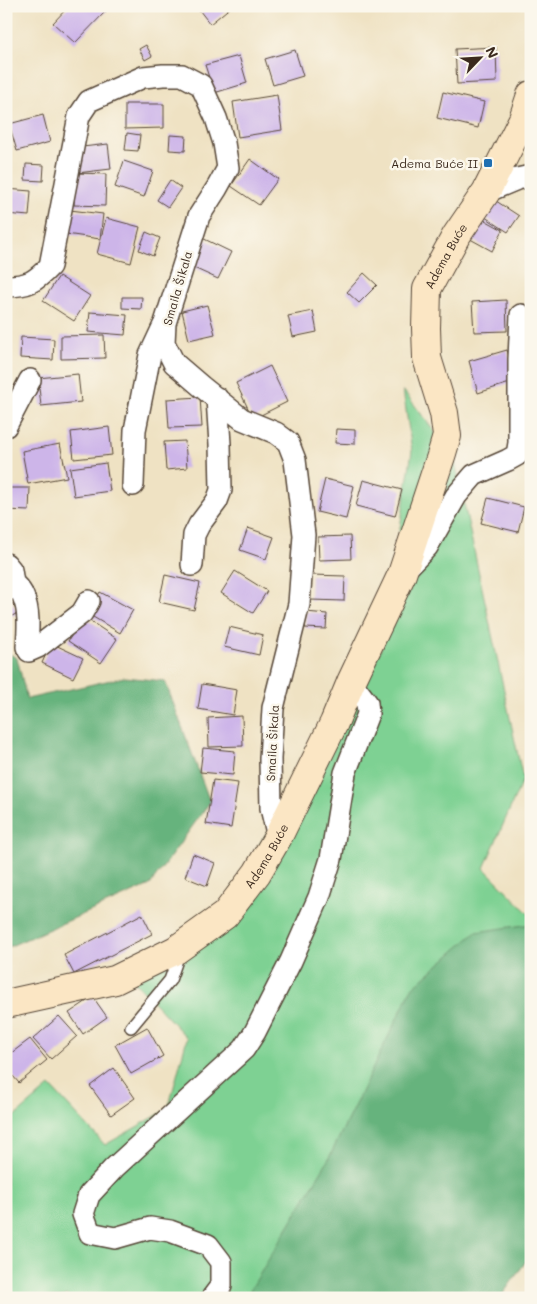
<svg xmlns="http://www.w3.org/2000/svg" width="537" height="1304" font-family="Mali,sans-serif">
<rect width="100%" height="100%" fill="#fbf7ec"/>
<filter id="ink" filterUnits="userSpaceOnUse"><feTurbulence type="fractalNoise" baseFrequency=".02" numOctaves="2"/><feDisplacementMap in="SourceGraphic" scale="10" xChannelSelector="R" yChannelSelector="G"/><feConvolveMatrix kernelMatrix="1 2 1 2 8 2 1 2 1" color-interpolation-filters="sRGB"/></filter>
<filter id="wash" filterUnits="userSpaceOnUse"><feTurbulence type="fractalNoise" baseFrequency=".0096" numOctaves="4" result="noise"/><feDisplacementMap in="SourceGraphic" scale="20" xChannelSelector="R" yChannelSelector="G"/><feGaussianBlur stdDeviation="1.12" result="paint"/><feColorMatrix in="noise" values="0 0 0 0 0 0 0 0 0 0 0 0 0 0 0 0 0 1.4 0 .05"/><feComposite in="paint" operator="in"/></filter>
<g filter="url(#wash)">
<rect width="100%" height="100%" fill="#efe2c3"/>
<path fill="#7ed193" stroke="#5c7e58" d="M403,390L454,457L523,779L484,868L531,916V1254L500,1298H252L247,1294L240,1298H69L67,1295L59,1298H6V1124L50,1086L105,1145L168,1109L187,1038L132,979L194,950L381,649L412,451Z"/>
<path fill="#66b37d" stroke="#506e4e" d="M6,652L17,658L27,699L124,677L165,681L210,802L150,885L6,948Z
M531,924V1254L500,1298H252L248,1294L328,1160L412,988L476,932Z"/>
<g id="blocks">
<path fill="#cdb5e9" d="M69,6H103L107,10L75,43L53,23Z
M196,6H232L210,24Z
M146,45L152,56L145,60L139,49Z
M496,47L497,82L457,84L455,49Z
M295,50L303,76L273,85L265,59Z
M239,56L247,83L214,93L205,65Z
M443,92L484,102L478,128L437,118Z
M277,95L282,130L238,137L233,102Z
M125,104H164V128L125,129Z
M43,115L50,142L17,151L9,124Z
M127,133L140,135L138,151L125,150Z
M170,135L186,136L185,151L169,150Z
M108,144L111,169L77,173L106,174L105,206L74,205L75,173L74,148Z
M250,159L278,179L259,205L231,186Z
M124,161L153,171L144,197L115,187Z
M26,164L44,165L43,181L25,180Z
M170,180L181,188L168,207L157,200Z
M6,189L31,191L29,216L6,214Z
M490,197L519,216L508,232L479,213Z
M70,210L103,214L100,239L66,234Z
M474,214L503,230L492,251L463,235Z
M106,218L140,227L131,263L97,254Z
M6,225H11L8,253H6Z
M146,232L160,238L153,256L139,250Z
M198,236L231,252L218,279L185,264Z
M364,273L377,285L359,303L347,292Z
M59,276L90,296L74,321L43,301Z
M122,297H142L141,309L122,308Z
M506,300L507,331L474,332L472,302Z
M207,305L215,334L189,340L182,311Z
M313,311L317,332L293,337L288,316Z
M90,312L127,315L125,335L88,332Z
M104,335L105,358L61,359V336Z
M21,337L54,339L53,360L20,358Z
M507,350L516,381L478,393L469,361Z
M270,366L287,402L253,419L236,383Z
M78,374L81,402L41,406L38,378Z
M200,397L202,427L169,428L167,399Z
M109,427L112,455L74,459L71,432Z
M336,429L355,430V444L335,443Z
M185,441L187,468L166,470L164,442Z
M60,444L67,477L28,484L22,451Z
M106,463L110,491L74,496L70,468Z
M325,479L354,486L346,519L317,512Z
M363,480L402,490L395,516L356,506Z
M6,488H30L29,511L6,510Z
M488,498L524,507L518,532L481,523Z
M248,528L274,537L266,559L240,550Z
M350,536L351,559L319,560L318,537Z
M235,571L267,591L253,613L221,593Z
M165,575L200,583L194,610L159,602Z
M311,575L345,576L344,601L310,600Z
M100,592L133,610L120,633L88,614Z
M9,598L18,613L6,619V600Z
M306,612L327,614L326,629L305,628Z
M84,617L117,639L101,663L68,641Z
M229,627L263,635L259,655L224,647Z
M51,643L83,658L73,678L42,663Z
M202,684L237,690L233,715L198,709Z
M242,716L243,746L209,747L208,718Z
M203,748L235,751L233,775L200,772Z
M213,780L238,783L231,828L206,824Z
M531,852V862L526,855Z
M193,854L215,863L207,886L185,877Z
M142,914L152,934L74,974L64,955Z
M93,997L107,1017L83,1034L69,1013Z
M59,1016L77,1036L51,1059L33,1039Z
M147,1027L163,1056L131,1074L115,1045Z
M30,1039L47,1060L19,1083L6,1068V1057Z
M114,1068L135,1098L111,1115L90,1086Z"/>
</g>
</g>
<g filter="url(#ink)">
<use href="#blocks" fill-opacity="0" stroke="#564637" stroke-width="1"/>
<g fill="none" stroke-linecap="round" stroke-linejoin="round">
<defs>
<path id="lane" d="M131,1027L170,980L176,963V952"/>
<path id="street" d="M486,192L517,179L531,176
M6,286C28,286 35,282 50,266L79,116L89,101L143,77L163,75H182L201,85L216,118L224,143L228,168L217,188L199,216L165,323L164,343L174,363L202,387L242,419L276,433L288,442L295,460L304,535L299,604L273,708L270,759L271,808L278,837
M6,426L30,380
M133,485L135,430L150,355L164,325
M6,564L11,570L13,583L6,591
M192,565L194,535L199,525L217,501L221,490L220,444L217,398
M405,570L427,547L456,496L474,475L508,460L517,455L519,443V359L521,315
M13,583C17,587 21,590 23,596C30,611 28,631 27,647L29,651L38,647L82,613L89,601
M212,1298L221,1286V1262L208,1245L170,1231L150,1228L115,1238L90,1233L83,1214L89,1195L114,1168L244,1049L255,1032L291,961L319,897L331,859L345,773L368,714L367,703L351,682"/>
<g id="secondary">
<path id="s1" d="M6,1004L115,980L176,950L225,915L257,873L278,837L334,723L351,682L402,574L442,453L447,436L444,413L427,358L426,328L427,289L456,236L486,192L523,119L531,95"/>
</g>
</defs>
<use href="#lane" stroke="#564637" stroke-width="14"/>
<use href="#street" stroke="#564637" stroke-width="24"/>
<use href="#secondary" stroke="#564637" stroke-width="30"/>
<use href="#lane" stroke="#fff" stroke-width="11"/>
<use href="#street" stroke="#fff" stroke-width="21"/>
<use href="#secondary" stroke="#fbe6c4" stroke-width="28"/>
</g>
</g>
<rect fill="#1f6fb2" stroke="#fbf7ec" stroke-width="2" x="483" y="158" width="10" height="10" rx="2.5"/>
<g text-anchor="middle" dominant-baseline="central" stroke-width="5" stroke-linejoin="round" paint-order="stroke">
<g font-size="12" fill="#3b2a1e" stroke="#fbf7ec" text-anchor="end">
<text x="478" y="163">Adema Buće II</text>
</g>
<g font-size="12" fill="#3b2a1e" stroke="#fbf7ec">
<text stroke="none"><textPath href="#s1" startOffset="958">Adema Buće</textPath></text>
<text transform="translate(177 288) rotate(-74)">Smaila Šikala</text>
<text transform="translate(272 743) rotate(-87)">Smaila Šikala</text>
<text stroke="none"><textPath href="#s1" startOffset="312">Adema Buće</textPath></text>
</g>
</g>
<rect width="537" height="1304" fill="none" stroke="#fbf7ec" stroke-width="25"/>
<g transform="translate(480 58) rotate(65)" stroke="#fbf7ec" stroke-width="4" paint-order="stroke">
<path d="M0-4L9 19L0 12L-9 19Z" fill="#3b2a1e"/>
<text y="-8" font-size="14" font-weight="bold" text-anchor="middle" fill="#3b2a1e">N</text>
</g>
</svg>
